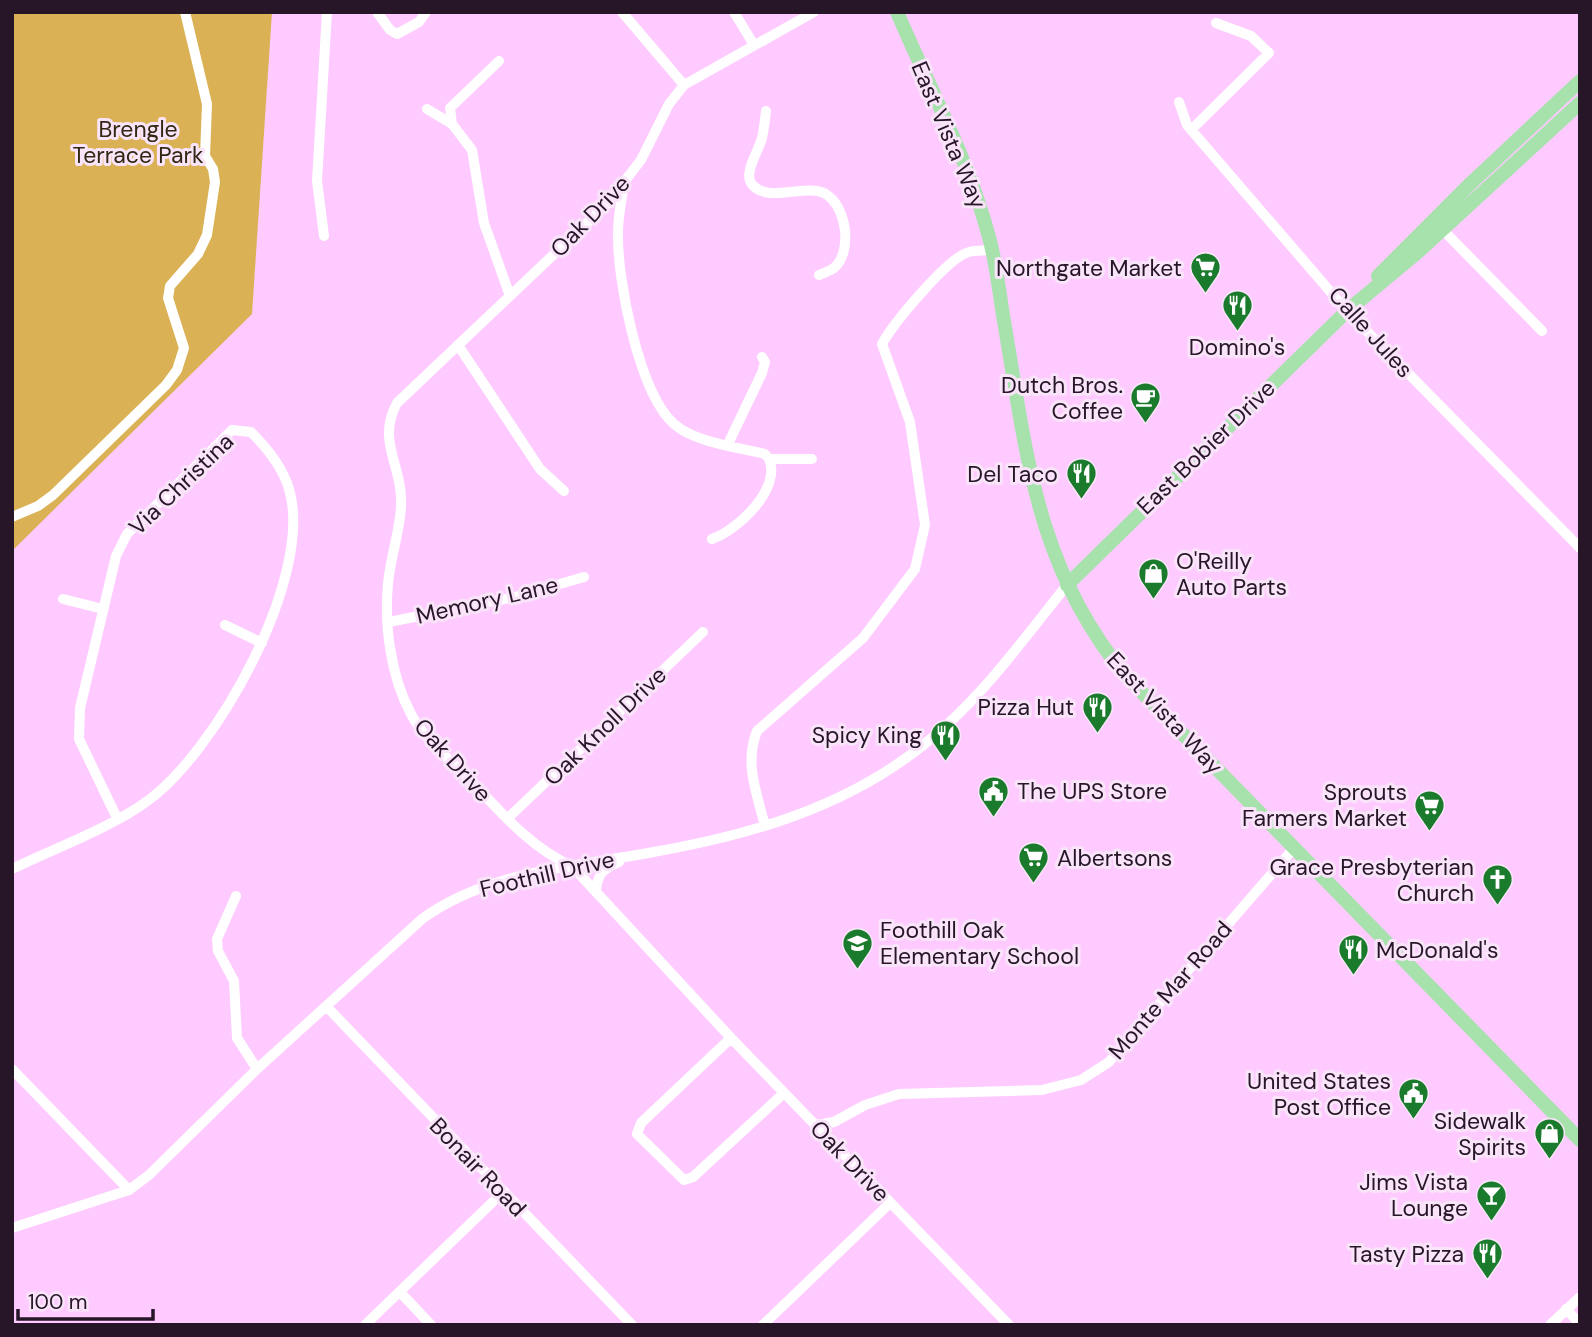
<svg xmlns="http://www.w3.org/2000/svg" width="1592" height="1337" font-family="'DM Sans',sans-serif">
<rect width="100%" height="100%" fill="#fecaff"/>
<path fill="#dab255" d="M12,12H272L252,314L12,551Z"/>
<g fill="none" stroke-linecap="round" stroke-linejoin="round">
<path stroke="#fff" stroke-width="10" d="M377,12L390,30L397,34L419,22L426,12
M622,12L684,85
M734,12L754,45
M814,12L684,85L669,104L641,160L607,204L397,403C376,442 403,465 401,506C400,532 390,558 388,584C384,626 391,677 411,714C425,741 454,763 475,785C504,816 533,849 572,866L731,1038L1009,1325
M499,61L450,108L452,124L472,150L484,223L510,296
M1179,102L1187,125L1347,311L1580,548
M427,109L452,124
M766,111C765,120 764,129 762,138C759,150 744,172 751,183C765,204 804,184 824,193C847,205 853,252 834,268C830,271 824,273 819,275
M1191,130L1269,53L1251,36L1216,23
M624,185C621,201 618,217 618,233C617,280 639,393 674,424C696,443 737,447 765,454L769,459H812
M1442,229L1542,331
M324,236L317,181L327,12
M458,345L540,469L564,491
M728,444L762,373L765,362L762,357
M12,517L38,506L53,495L166,385L177,370L184,348L168,298L170,286L198,254L207,235L215,182L213,169L205,156L207,104L185,12
M712,539C738,530 782,488 769,459
M63,599L103,609
M389,622L515,597L584,577
M225,625L262,643
M507,819L703,632
M765,826C757,794 744,763 757,731L863,638L915,569L925,525L910,422L882,344C893,324 948,257 969,252C976,250 985,251 992,250
M12,869C51,850 112,827 146,802C216,753 315,575 289,489C283,468 266,447 251,432L232,430L127,534L116,556L80,708L79,739L117,818
M596,892C597,874 603,869 619,862
M236,896L217,939L218,951L234,981L237,1038L257,1069
M327,1007L632,1325
M731,1038L641,1123L637,1134L684,1180L693,1177L784,1093
M12,1069L129,1190L149,1175L257,1069L422,919C486,872 572,867 648,853C746,836 843,809 922,746C979,702 1022,641 1067,585
M816,1125L834,1122L865,1105L899,1094L1042,1090L1081,1080L1109,1062L1294,848
M12,1228L129,1190
M400,1292L431,1325
M1566,1309L1580,1324
M365,1325L502,1193
M763,1325L890,1203
M1550,1325L1580,1297"/>
<path stroke="#a7e2ac" stroke-width="14" d="M897,12C929,87 968,158 989,237C996,262 999,290 1003,315C1026,449 1035,567 1126,676L1580,1140
M1378,276L1471,183L1580,81
M1067,585L1347,311L1419,251L1580,103"/>
</g>
<defs>
<symbol id="supermarket-pin" viewBox="-11 -11 22 30"><path d="M0 17L-7.5 6A9.5 9.5 0 1 1 7.5 6Z" fill="#1b7b2c" stroke="#f9e4f9"/><path d="M-6-5.5h2.5l.6 2H6L4.5 2H-2.5L-4.4-4H-6ZM-1.5 3.2a1.3 1.3 0 1 0 .1 0ZM3 3.2a1.3 1.3 0 1 0 .1 0Z" fill="#fff"/></symbol>
<symbol id="restaurant-pin" viewBox="-11 -11 22 30"><path d="M0 17L-7.5 6A9.5 9.5 0 1 1 7.5 6Z" fill="#1b7b2c" stroke="#f9e4f9"/><path d="M-5-6h1v4h1v-4h1v4h1v-4h1v5L-1.5 .5V6h-2V.5L-5-1ZM5-6V6H3V1.5H1.5Q1.5-4 5-6Z" fill="#fff"/></symbol>
<symbol id="cafe-pin" viewBox="-11 -11 22 30"><path d="M0 17L-7.5 6A9.5 9.5 0 1 1 7.5 6Z" fill="#1b7b2c" stroke="#f9e4f9"/><path d="M-5.5-4.5H6V0H3Q3 3.5 0 3.5H-2.5Q-5.5 3.5-5.5 0ZM3-3.2v2h1.7v-2ZM-6 4.5H4V6H-6Z" fill="#fff"/></symbol>
<symbol id="shop-pin" viewBox="-11 -11 22 30"><path d="M0 17L-7.5 6A9.5 9.5 0 1 1 7.5 6Z" fill="#1b7b2c" stroke="#f9e4f9"/><path d="M-5-2.5h2.3a2.7 3.5 0 0 1 5.4 0H5L5.5 6h-11ZM-1.5-2.5h3a1.5 2.3 0 0 0-3 0Z" fill="#fff"/></symbol>
<symbol id="civic-pin" viewBox="-11 -11 22 30"><path d="M0 17L-7.5 6A9.5 9.5 0 1 1 7.5 6Z" fill="#1b7b2c" stroke="#f9e4f9"/><path d="M-.6-6.5H3V-4.5H.6V-3L4-1V1h2V6H-6V1h2V-1L-.6-3ZM-1.2 2.5V6h2.4V2.5Z" fill="#fff"/></symbol>
<symbol id="church-pin" viewBox="-11 -11 22 30"><path d="M0 17L-7.5 6A9.5 9.5 0 1 1 7.5 6Z" fill="#1b7b2c" stroke="#f9e4f9"/><path d="M-1.2-6h2.4v3.5h3.3v2.4h-3.3V6h-2.4V-.1h-3.3v-2.4h3.3Z" fill="#fff"/></symbol>
<symbol id="school-pin" viewBox="-11 -11 22 30"><path d="M0 17L-7.5 6A9.5 9.5 0 1 1 7.5 6Z" fill="#1b7b2c" stroke="#f9e4f9"/><path d="M0-5L7-2L0 1L-7-2ZM-4 1L0 2.5L4 1V4Q0 6-4 4Z" fill="#fff"/></symbol>
<symbol id="bar-pin" viewBox="-11 -11 22 30"><path d="M0 17L-7.5 6A9.5 9.5 0 1 1 7.5 6Z" fill="#1b7b2c" stroke="#f9e4f9"/><path d="M-6-5H6L.8 .8V4.5H3.5V6h-7V4.5H-.8V.8Z" fill="#fff"/></symbol>
</defs>
<g fill-rule="evenodd">
<use href="#supermarket-pin" x="1188" y="250" width="35" height="47"/>
<use href="#restaurant-pin" x="1220" y="288" width="35" height="47"/>
<use href="#cafe-pin" x="1128" y="380" width="35" height="47"/>
<use href="#restaurant-pin" x="1064" y="456" width="35" height="47"/>
<use href="#shop-pin" x="1136" y="556" width="35" height="47"/>
<use href="#restaurant-pin" x="1080" y="690" width="35" height="47"/>
<use href="#restaurant-pin" x="928" y="718" width="35" height="47"/>
<use href="#civic-pin" x="976" y="774" width="35" height="47"/>
<use href="#supermarket-pin" x="1412" y="788" width="35" height="47"/>
<use href="#supermarket-pin" x="1016" y="840" width="35" height="47"/>
<use href="#church-pin" x="1480" y="862" width="35" height="47"/>
<use href="#school-pin" x="840" y="926" width="35" height="47"/>
<use href="#restaurant-pin" x="1336" y="932" width="35" height="47"/>
<use href="#civic-pin" x="1396" y="1076" width="35" height="47"/>
<use href="#shop-pin" x="1532" y="1116" width="35" height="47"/>
<use href="#bar-pin" x="1474" y="1178" width="35" height="47"/>
<use href="#restaurant-pin" x="1470" y="1236" width="35" height="47"/>
</g>
<g text-anchor="middle" dominant-baseline="central" stroke-width="6" stroke-linejoin="round" paint-order="stroke">
<g font-size="23" fill="#312814" stroke="#f9e4f9">
<text x="138" y="129">Brengle<tspan x="138" dy="26">Terrace Park</tspan></text>
</g>
<g font-size="23" fill="#271528" stroke="#f9e4f9">
<text transform="translate(949 135) rotate(67)">East Vista Way</text>
<text transform="translate(590 216) rotate(-46)">Oak Drive</text>
<text transform="translate(1371 332) rotate(48)">Calle Jules</text>
<text transform="translate(1206 447) rotate(-44)">East Bobier Drive</text>
<text transform="translate(181 484) rotate(-44)">Via Christina</text>
<text transform="translate(487 600) rotate(-13)">Memory Lane</text>
<text transform="translate(1165 713) rotate(47)">East Vista Way</text>
<text transform="translate(605 726) rotate(-44)">Oak Knoll Drive</text>
<text transform="translate(453 760) rotate(48)">Oak Drive</text>
<text transform="translate(547 874) rotate(-13)">Foothill Drive</text>
<text transform="translate(1170 990) rotate(-49)">Monte Mar Road</text>
<text transform="translate(850 1161) rotate(46)">Oak Drive</text>
<text transform="translate(478 1167) rotate(46)">Bonair Road</text>
</g>
<g font-size="23" fill="#271528" stroke="#f9e4f9" text-anchor="end">
<text x="1182" y="268">Northgate Market</text>
<text x="1237" y="347" text-anchor="middle">Domino's</text>
<text x="1123" y="385">Dutch Bros.<tspan x="1123" dy="26">Coffee</tspan></text>
<text x="1058" y="474">Del Taco</text>
<text x="1176" y="561" text-anchor="start">O'Reilly<tspan x="1176" dy="26">Auto Parts</tspan></text>
<text x="1074" y="707">Pizza Hut</text>
<text x="922" y="735">Spicy King</text>
<text x="1017" y="791" text-anchor="start">The UPS Store</text>
<text x="1407" y="792">Sprouts<tspan x="1407" dy="26">Farmers Market</tspan></text>
<text x="1057" y="858" text-anchor="start">Albertsons</text>
<text x="1474" y="867">Grace Presbyterian<tspan x="1474" dy="26">Church</tspan></text>
<text x="880" y="930" text-anchor="start">Foothill Oak<tspan x="880" dy="26">Elementary School</tspan></text>
<text x="1376" y="950" text-anchor="start">McDonald's</text>
<text x="1391" y="1081">United States<tspan x="1391" dy="26">Post Office</tspan></text>
<text x="1526" y="1121">Sidewalk<tspan x="1526" dy="26">Spirits</tspan></text>
<text x="1468" y="1182">Jims Vista<tspan x="1468" dy="26">Lounge</tspan></text>
<text x="1464" y="1254">Tasty Pizza</text>
</g>
</g>
<rect width="1592" height="1337" fill="none" stroke="#271528" stroke-width="28"/>
<path d="M18 1309v10h135v-10" fill="none" stroke="#271528" stroke-width="3.5"/>
<text x="28" y="1309" font-size="21" fill="#271528" stroke="#f9e4f9" stroke-width="5" paint-order="stroke">100 m</text>
</svg>
